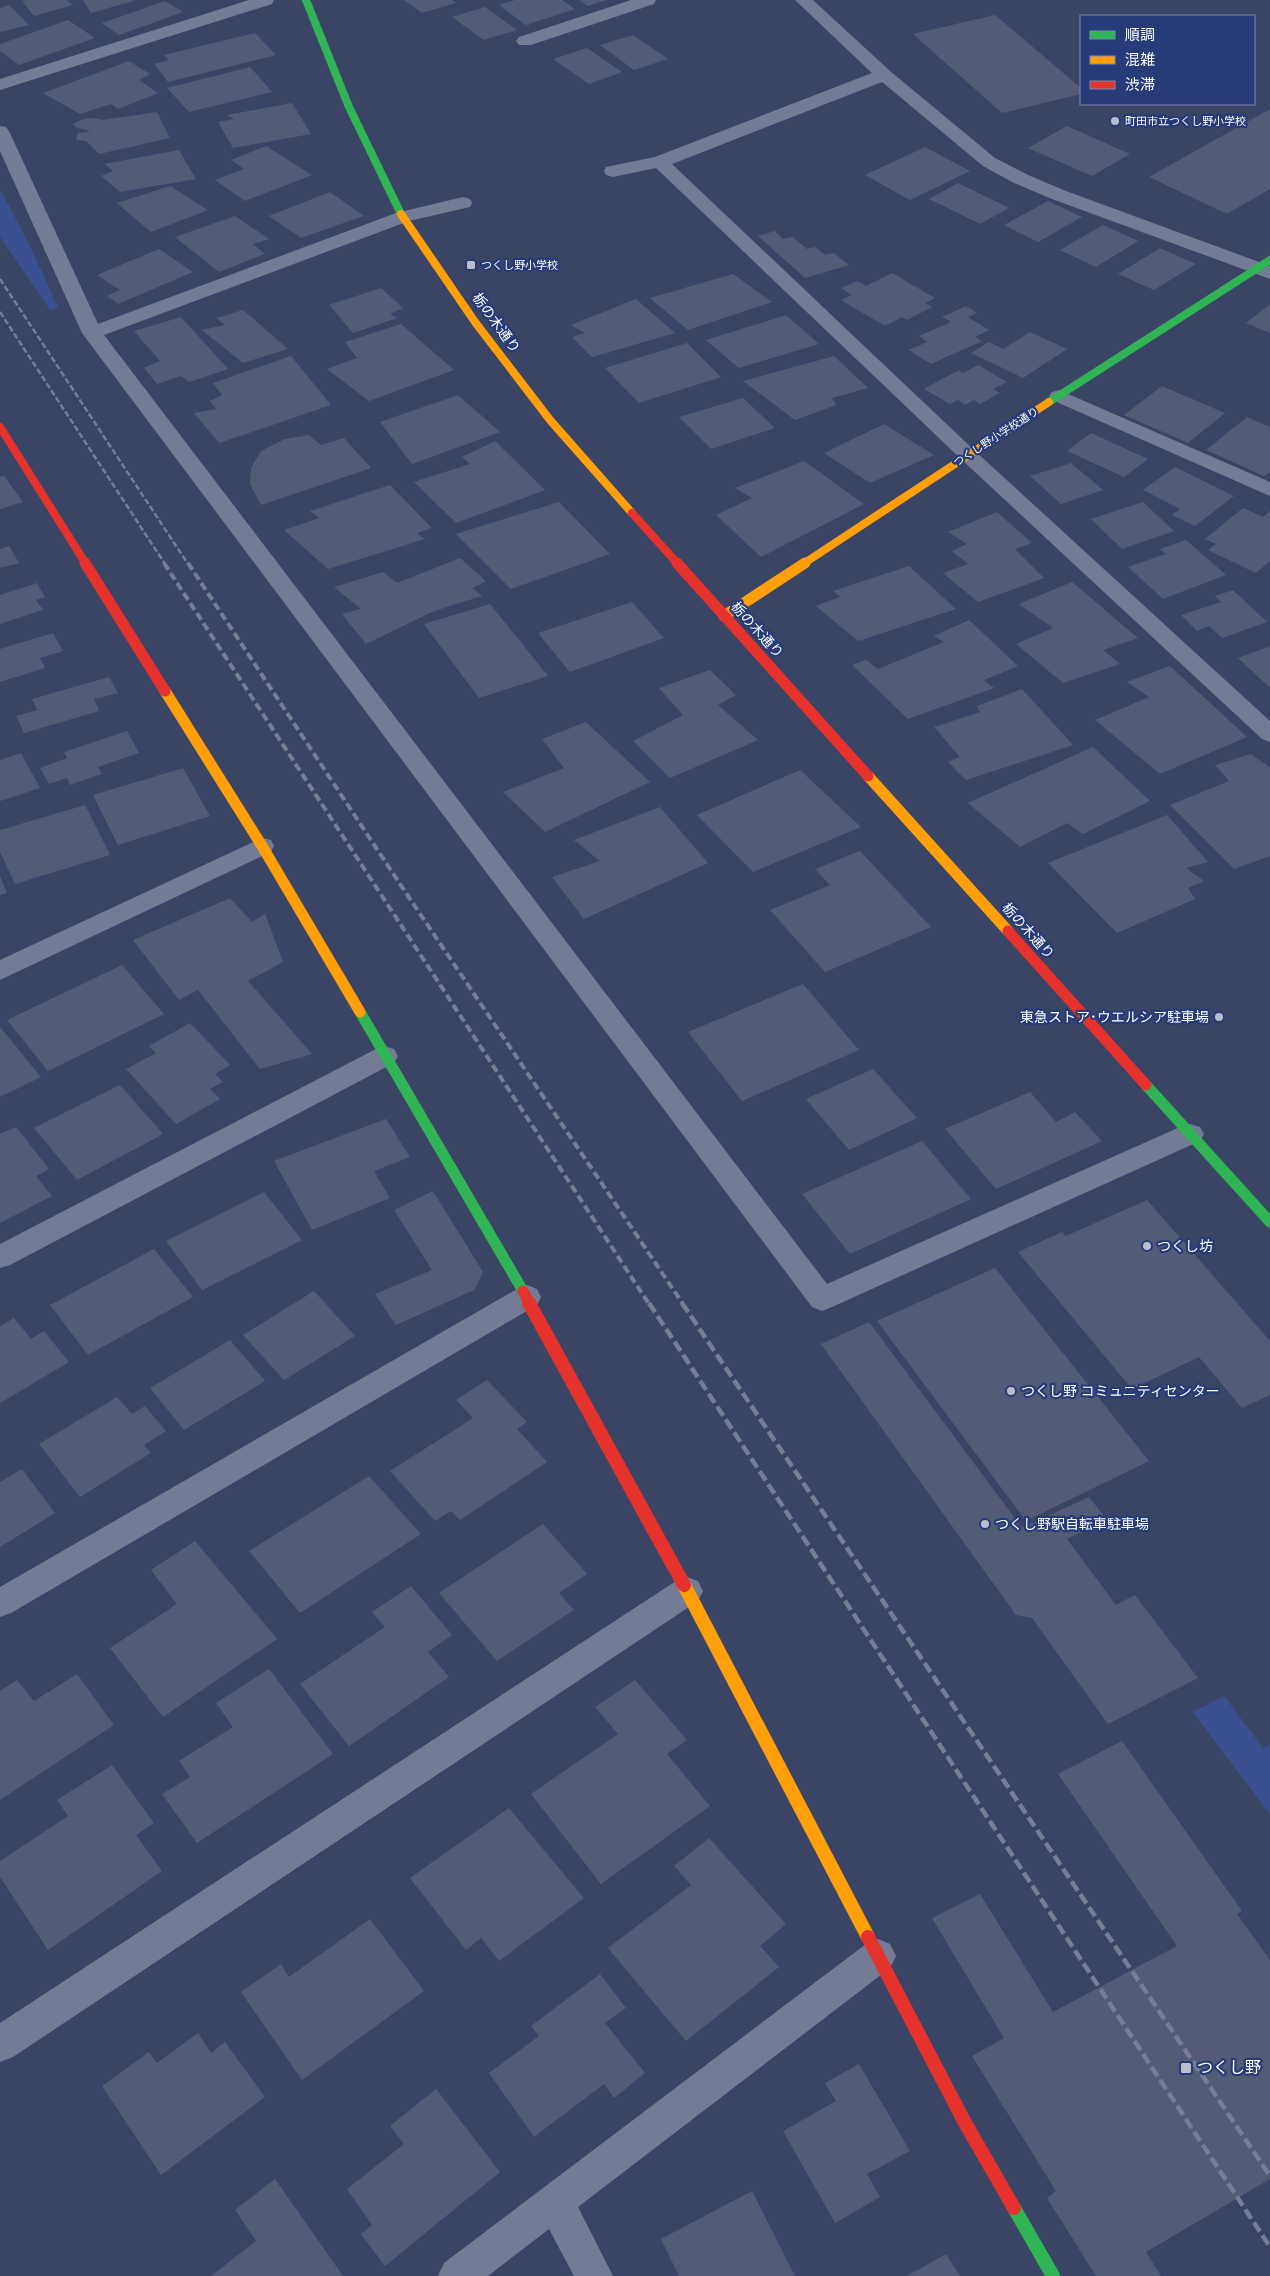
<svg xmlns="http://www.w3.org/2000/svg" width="1270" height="2276" font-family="'Varela Round','Noto Sans JP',sans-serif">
<rect width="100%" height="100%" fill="#3a4566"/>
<path fill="#3b5090" d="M0,189L29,244L58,307L51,311L0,237Z
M1224,1696L1263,1748L1270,1745V1814L1193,1712Z"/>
<path fill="#535c77" d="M26,0H67L73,5L34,16L22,1Z
M83,0H133V1L91,13Z
M404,0H452L456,3L422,13Z
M515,0H562L575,9L526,25L499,5Z
M579,0H606L588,6Z
M165,1L183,12L119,35L102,23Z
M9,5L29,25L0,32V8Z
M485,7L517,30L484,40L452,17Z
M995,15L1081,88V94L1002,113L913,34Z
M68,20L95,38L19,65L0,51V44Z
M255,33L276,55L168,82L154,64L169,60L164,55Z
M633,35L668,59L634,70L600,45Z
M587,48L622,72L589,84L553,59Z
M129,61L150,74L139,80L158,93L118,109L111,104L80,114L43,93Z
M250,67L272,92L189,112L167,88Z
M292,103L311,134L233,148L218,122L234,119L227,115Z
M1270,109V189L1227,214L1149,177Z
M157,112L170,138L99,154L86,141L76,140L78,133L91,131L77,128L73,124L83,119L95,118L103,120Z
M1067,126L1130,154L1092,176L1028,148Z
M266,146L312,175L245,201L215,180L244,169L231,160Z
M925,147L970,171L910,200L865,175Z
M179,150L196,179L120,192L101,176L113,171L104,164Z
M958,183L1009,208L980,224L929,199Z
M170,186L208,210L151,232L117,203Z
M330,192L364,216L301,238L269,216Z
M1048,201L1082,217L1038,242L1004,225Z
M235,216L269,239L253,244L265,254L219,272L175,237Z
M1103,225L1138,241L1096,267L1060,250Z
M775,231L783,239L793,237L807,249L815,247L825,255L834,253L849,265L805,278L758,236Z
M1160,248L1196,264L1154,290L1118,274Z
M159,249L193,272L118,304L107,296L120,290L97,275Z
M892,273L935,298L925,303L932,307L907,320L902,317L885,326L841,300L852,295L841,288L857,281L866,286Z
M733,274L772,302L688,330L650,298Z
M381,288L403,308L390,314L397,318L353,333L329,305Z
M636,299L675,333L592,357L572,337L585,333L571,325Z
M1270,304V333L1246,323Z
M966,306L977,313L968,317L989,330L975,337L982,341L931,364L909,350L927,342L919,336L951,322L942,317Z
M243,310L288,349L243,363L202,330L225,325L216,318Z
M786,315L819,344L739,368L706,340Z
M181,317L228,369L189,382L181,376L157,384L144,368L160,361L134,331Z
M401,324L454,370L369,401L327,369L357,358L345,342Z
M1030,332L1067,349L1023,378L971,353L989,342L1003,349Z
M687,343L721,377L639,403L605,368Z
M291,356L331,405L219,443L194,413L216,409L210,401L222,395L213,383Z
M834,356L868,388L832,398L836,405L795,420L743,381Z
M978,365L1007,382L993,389L1000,393L980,404L974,400L965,405L958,400L950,404L924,389L959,370L963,373Z
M1162,386L1225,413L1188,443L1124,415Z
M458,395L500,432L412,464L380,422Z
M743,398L775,428L711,449L679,417Z
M1247,417L1270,427V472L1264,476L1206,450Z
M884,424L934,455L870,483L824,453Z
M1091,433L1148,459L1124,477L1067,451Z
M309,435L321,445L344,438L371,468L261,505L250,484L251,468L261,451L285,439Z
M495,441L545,490L456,523L414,482L470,464L462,457Z
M804,461L864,504L761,557L716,515L752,498L735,488Z
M1071,463L1103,490L1061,504L1030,476Z
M1175,467L1234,496L1195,526L1172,515L1180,509L1143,490Z
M4,476L23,502L0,509V477Z
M390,485L432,528L417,533L425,539L328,569L284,530L319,518L310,511Z
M559,502L610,554L511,589L456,534Z
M1143,502L1174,531L1122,549L1091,519Z
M1243,508L1263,517L1270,511V561L1256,573L1208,550L1216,544L1205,539Z
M997,512L1032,543L1015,549L1044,578L978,602L943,573L968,564L952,551L967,544L948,532Z
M1186,540L1226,575L1163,599L1128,567L1166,554L1160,549Z
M9,546L19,563L0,568V549Z
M460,558L486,581L473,588L482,596L434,611L366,644L342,614L361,609L334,587L383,572L397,583Z
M909,566L956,609L858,641L816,606L840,597L833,591Z
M1072,582L1138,638L1103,650L1120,664L1063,683L1016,644L1053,628L1019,604Z
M37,583L45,597L36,600L43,610L0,624V595Z
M1233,590L1267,622L1222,638L1209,626L1197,631L1181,615L1221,602L1215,596Z
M632,602L664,638L570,672L538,633Z
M490,604L548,676L479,698L424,624Z
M969,620L1018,666L984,680L994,688L908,719L852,665L866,660L878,669L944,642L934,636Z
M53,633L63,651L40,658L45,668L0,682V649Z
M1270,646V686L1269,687L1238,658Z
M1170,666L1247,737L1160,774L1095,720L1149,697L1127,682Z
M710,670L736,695L718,705L758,740L670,778L633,741L683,715L659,688Z
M109,677L118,693L94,699L99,711L24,733L16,716L37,710L32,699Z
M1022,689L1073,745L966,780L948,762L960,757L934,727L980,712L977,706Z
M586,722L650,782L545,832L503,792L564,768L542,739Z
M127,731L139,753L98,767L102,774L70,785L67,778L49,784L40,768L67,758L64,752Z
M1093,747L1150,801L1083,834L1067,823L1020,847L968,803Z
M21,753L40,788L0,801V760Z
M1251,754L1270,768V856L1234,869L1170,805L1229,781L1215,765Z
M183,768L210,816L118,845L93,795Z
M800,770L861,827L753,872L697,815Z
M85,805L110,855L15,884L0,852V830Z
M660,807L708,863L584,919L552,877L600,861L574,840Z
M1167,815L1208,862L1186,868L1204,881L1188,888L1195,899L1117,933L1048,863Z
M860,851L931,927L825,972L770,910L830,885L815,869Z
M0,876L7,893L0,895Z
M230,898L252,922L265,914L283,962L248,981L312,1054L260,1069L198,990L179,1000L133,940Z
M122,965L164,1014L48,1071L7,1020Z
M803,984L859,1050L742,1101L688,1032Z
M190,1023L230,1065L215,1074L223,1082L210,1089L220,1099L176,1124L126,1069L156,1053L149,1046Z
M0,1027L41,1077L0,1097Z
M873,1069L917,1118L849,1150L806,1099Z
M120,1085L163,1134L77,1180L34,1128Z
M1030,1092L1056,1122L1075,1112L1102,1141L996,1189L945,1129Z
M386,1119L410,1157L374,1171L390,1198L312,1230L274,1161Z
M16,1127L49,1169L36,1176L52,1196L0,1223V1134Z
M922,1141L971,1199L850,1254L802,1194Z
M433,1191L483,1272L474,1290L396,1325L375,1294L432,1270L394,1210Z
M264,1192L302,1240L202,1290L166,1241Z
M1147,1200L1270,1341V1395L1242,1408L1199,1357L1132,1389L1018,1252L1062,1232L1066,1236Z
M154,1249L193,1297L88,1355L50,1305Z
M995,1268L1149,1461L1026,1521L877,1321Z
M314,1291L355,1336L284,1380L243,1335Z
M14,1318L31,1339L44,1331L69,1362L0,1403V1326Z
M869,1322L1022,1528L1089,1497L1107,1520L1067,1539L1116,1605L1135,1595L1198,1678L1108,1724L1032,1618L1016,1615L821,1344Z
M230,1340L265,1381L184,1430L150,1388Z
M487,1380L527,1422L517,1429L547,1462L460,1520L451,1511L435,1521L390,1471L473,1418L456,1400Z
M117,1397L132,1414L145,1406L166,1431L144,1445L151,1453L80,1497L39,1444Z
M22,1469L55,1513L0,1547V1482Z
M369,1476L421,1534L300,1613L249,1551Z
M543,1524L587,1574L559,1593L574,1610L497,1661L439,1593Z
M195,1541L277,1639L163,1717L110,1648L177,1604L151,1570Z
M411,1586L452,1635L428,1652L449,1677L349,1746L300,1684L385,1627L372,1612Z
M269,1669L333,1754L197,1843L162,1794L190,1777L179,1761L233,1727L216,1703Z
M77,1674L114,1725L0,1800V1691L17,1680L34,1701Z
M635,1680L687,1740L667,1754L710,1806L601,1884L531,1794L618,1734L595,1707Z
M1122,1741L1242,1911L1237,1914L1270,1960V2179L1146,2252L1161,2276H1096L1047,2198L1056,2191L972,2056L1004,2038L932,1918L980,1894L1053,2012L1177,1946L1058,1774Z
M112,1765L154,1823L136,1835L162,1871L48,1950L0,1877V1861L68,1816L57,1800Z
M509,1808L584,1898L499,1961L481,1938L466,1950L410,1878Z
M709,1838L786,1924L760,1946L779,1967L686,2041L608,1948L691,1885L674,1866Z
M370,1919L424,1991L302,2080L241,1992L281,1964L289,1977Z
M600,1974L626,2008L605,2023L645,2073L614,2098L604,2084L534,2137L489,2073L539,2036L531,2026Z
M198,2033L211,2053L225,2042L265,2097L161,2175L102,2086L149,2052L157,2063Z
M859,2064L910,2151L867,2174L880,2197L835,2223L783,2131L836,2101L825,2083Z
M436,2089L500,2172L385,2266L361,2234L372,2225L347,2189L404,2144L390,2126Z
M275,2179L343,2276H211L256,2241L235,2210Z
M752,2191L795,2276H679L661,2239Z
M946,2254L960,2276H907Z"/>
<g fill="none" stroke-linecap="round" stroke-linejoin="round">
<path fill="#747c95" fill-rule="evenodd" d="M249,0H274L272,4L0,90V79Z
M631,0H656L654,4L531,45H519L516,41L519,37Z
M795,0H813L890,71L995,158L1028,175L1066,191L1270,266V279L1052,199L1014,183L983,166L882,82L672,164L975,451L1270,721V742L1262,739L961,459L656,168L613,177L606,175L604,171L606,167L655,157L872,73Z
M0,126L6,127L9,131L98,324L396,213L463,197L470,199L472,203L470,207L409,221L104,335L827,1284L1180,1127L1190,1124L1200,1127L1204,1134L1200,1141L832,1307L822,1311L812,1307L82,333L0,151Z
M1059,390L1270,482V496L1052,400L1049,396L1052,392Z
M262,838L271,840L274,846L271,852L0,980V960Z
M385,1046L394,1049L398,1056L394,1063L10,1265L0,1268V1244L376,1049Z
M527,1285L537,1289L541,1297L537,1305L11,1613L0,1617V1587L517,1289Z
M687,1577L698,1581L703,1591L698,1601L13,2057L0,2062V2023L676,1581Z
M878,1939L890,1944L896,1956L890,1968L578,2207L613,2276H574L549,2229L488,2276H438L444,2263L866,1944Z"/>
<path stroke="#30b455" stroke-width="8" d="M306,0L349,107L401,214
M1049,402L1270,260"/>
<path stroke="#30b455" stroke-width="11" d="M360,1012L523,1291
M1146,1085L1270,1222"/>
<path stroke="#30b455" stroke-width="14" d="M1014,2208L1053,2276"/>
<path stroke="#ff9f0a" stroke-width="8" d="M401,214L475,322L550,420L632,513
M803,564L1049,402"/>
<path stroke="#ff9f0a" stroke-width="11" d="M724,616L805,563
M165,691L262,846L360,1012
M868,776L1008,931"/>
<path stroke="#ff9f0a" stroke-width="14" d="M684,1585L868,1937"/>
<path stroke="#e5322d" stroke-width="8" d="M0,427L86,564
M632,513L678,564"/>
<path stroke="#e5322d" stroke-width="11" d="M85,563L165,691
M677,563L868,776
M1008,931L1146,1085
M523,1291L530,1304"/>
<path stroke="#e5322d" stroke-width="14" d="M529,1303L684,1585
M868,1937L964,2121L1014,2208"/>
<path stroke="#767d95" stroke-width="2.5" stroke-dasharray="6 2.5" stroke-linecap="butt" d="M0,279L188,564
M0,312L165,564"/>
<path stroke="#767d95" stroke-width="4" stroke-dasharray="8 4" stroke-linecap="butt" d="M164,563L649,1304
M188,563L400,884L683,1304"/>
<path stroke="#767d95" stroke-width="4.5" stroke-dasharray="11 4.5" stroke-linecap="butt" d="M649,1303L1270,2247
M682,1303L1270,2176"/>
</g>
<g fill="#babec9" stroke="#273b79" stroke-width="2">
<circle cx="1115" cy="121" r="5"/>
<rect x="466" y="260" width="10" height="10" rx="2.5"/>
<circle cx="1219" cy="1017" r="5"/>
<circle cx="1147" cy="1246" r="5"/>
<circle cx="1011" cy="1391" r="5"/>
<circle cx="985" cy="1524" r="5"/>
<rect x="1180" y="2062" width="12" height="12" rx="2.5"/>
</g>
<g text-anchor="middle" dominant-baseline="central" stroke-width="4.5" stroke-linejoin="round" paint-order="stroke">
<g font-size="11" fill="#fff" stroke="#273b79" text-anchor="start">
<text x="1125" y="121">町田市立つくし野小学校</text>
<text x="481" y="265">つくし野小学校</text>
</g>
<g font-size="11" fill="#fff" stroke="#273b79">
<text transform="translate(996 437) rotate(-33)">つくし野小学校通り</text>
</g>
<g font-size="14" fill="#fff" stroke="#273b79">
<text transform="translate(496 323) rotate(54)">栃の木通り</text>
<text transform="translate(757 630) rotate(48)">栃の木通り</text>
<text transform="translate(1028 931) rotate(48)">栃の木通り</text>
</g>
<g font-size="14" fill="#fff" stroke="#273b79" text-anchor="start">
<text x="1209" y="1017" text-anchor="end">東急ストア･ウエルシア駐車場</text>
<text x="1157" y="1246">つくし坊</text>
<text x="1021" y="1391">つくし野 コミュニティセンター</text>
<text x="995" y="1524">つくし野駅自転車駐車場</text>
</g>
<g font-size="16" fill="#fff" stroke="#273b79" text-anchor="start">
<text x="1197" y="2068">つくし野</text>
</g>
</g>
<rect x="1080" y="15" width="175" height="90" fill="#273b79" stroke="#7d89af"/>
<rect x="1090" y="31" width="25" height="8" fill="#30b455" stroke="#7d89af"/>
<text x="1125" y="40" font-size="15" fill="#ffffff">順調</text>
<rect x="1090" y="56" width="25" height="8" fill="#ff9f0a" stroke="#7d89af"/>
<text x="1125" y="65" font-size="15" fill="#ffffff">混雑</text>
<rect x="1090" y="81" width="25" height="8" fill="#e5322d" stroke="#7d89af"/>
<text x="1125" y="90" font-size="15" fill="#ffffff">渋滞</text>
</svg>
